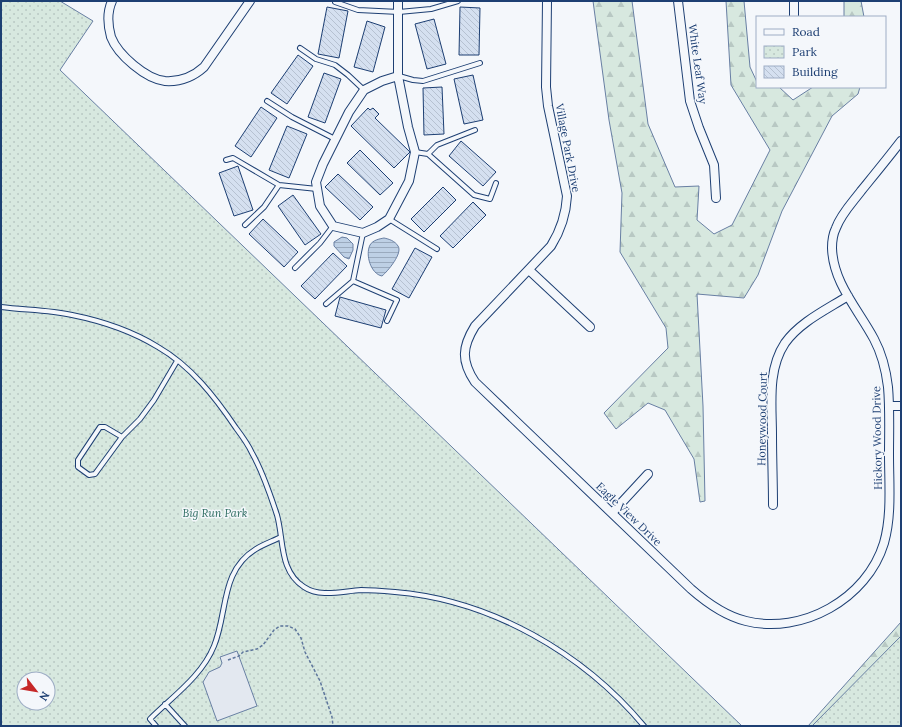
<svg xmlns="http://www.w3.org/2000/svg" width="902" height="727" font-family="Lora,serif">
<defs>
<pattern id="forest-firs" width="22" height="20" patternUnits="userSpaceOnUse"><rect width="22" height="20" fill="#d7e8df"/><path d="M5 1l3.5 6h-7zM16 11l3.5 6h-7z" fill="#b8c8c3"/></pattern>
<pattern id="park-dots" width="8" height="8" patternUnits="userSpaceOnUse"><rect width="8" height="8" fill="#d7e8df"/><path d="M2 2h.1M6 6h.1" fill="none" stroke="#b8c8c3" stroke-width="1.8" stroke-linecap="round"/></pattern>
<pattern id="water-rules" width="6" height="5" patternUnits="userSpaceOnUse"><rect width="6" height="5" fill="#bed0e5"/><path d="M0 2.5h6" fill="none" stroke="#9aaabe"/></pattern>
<pattern id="building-back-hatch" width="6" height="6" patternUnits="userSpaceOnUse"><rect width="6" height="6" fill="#d5e0f0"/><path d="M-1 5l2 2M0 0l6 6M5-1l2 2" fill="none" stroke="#b6c1d1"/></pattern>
</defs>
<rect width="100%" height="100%" fill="#f4f7fb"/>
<path fill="url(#forest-firs)" stroke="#687fa3" d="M593,1H632L648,124L675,187L699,186L697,220L714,234L732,225L770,150L731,85L726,1H744L750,67L757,82V87H779L793,100L813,87H860L858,94L832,116L782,211L758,275L744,298L697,294L703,406L705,501L700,502L694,459L665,410L648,403L616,429L604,413L668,348L666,328L620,252L622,193L609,120Z
M844,1H861L864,17H844Z
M901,622V726H808Z"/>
<path fill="url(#park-dots)" stroke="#687fa3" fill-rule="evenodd" d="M1,1H60L93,21L60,70L742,726H1ZM24,679H48V703H24Z
M901,636V726H812Z"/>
<path fill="#e3e8f0" stroke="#687fa3" d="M237,651L257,706L217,721L203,682L209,672L220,667L222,663L220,657Z"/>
<path fill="url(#water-rules)" stroke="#687fa3" d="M342,237L347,238L353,244V250L349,259L344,257L334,246V242Z
M384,238C389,239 395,241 398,246C403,253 388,271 382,276C371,274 365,255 370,245C373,240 379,239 384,238Z"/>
<path fill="url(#building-back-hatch)" stroke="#1d3f73" d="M327,7L348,11L339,58L318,54Z
M460,7L480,8L479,55H459Z
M434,19L446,64L427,69L415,24Z
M367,21L385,27L373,72L354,67Z
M298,55L313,66L287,104L271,93Z
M324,73L341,79L325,123L308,117Z
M473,75L483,120L464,124L454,79Z
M442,87L444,134L424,135L423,88Z
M261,107L277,118L251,157L235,146Z
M368,108L370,110L373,108L379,114L375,118L410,152L394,168L351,126Z
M287,126L307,134L289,178L269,170Z
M461,141L496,172L483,186L449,156Z
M360,150L393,183L380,195L347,163Z
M238,166L253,210L234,216L219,173Z
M338,174L373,207L360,220L325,187Z
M443,187L456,200L424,232L411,219Z
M293,195L321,234L305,245L278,206Z
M473,202L486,215L453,248L440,236Z
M263,219L298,252L284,267L249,234Z
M415,248L432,257L409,298L392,289Z
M333,253L347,266L315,299L301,286Z
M340,297L386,310L381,328L335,316Z"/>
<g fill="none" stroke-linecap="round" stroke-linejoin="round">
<defs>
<path id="service" d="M335,2L358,10L399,12L431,9L458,1
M300,48L316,59L335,65L348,75L364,90
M399,76L413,80L423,81L480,63
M267,101L292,117L335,139
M415,152L428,154L474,195L490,199L496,183
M428,154L437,145L475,130
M226,160L233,158L279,185L317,189
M389,219L437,249
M245,225L264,207L279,185
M295,268L320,243L333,226
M353,281L397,300L387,321
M326,304L353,281L363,233
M1,307C24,310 49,310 72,315C102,321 132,331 158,347C191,366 215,397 236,428C242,436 248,444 252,453C263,472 270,494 277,515C284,540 279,571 304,587C320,598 343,591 361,590C372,590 384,591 395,592C491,600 583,653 644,726
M122,437L105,427H100L78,460V467L89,475L95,474L122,437L140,419L154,400L177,361
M165,704L185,726
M156,726L150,719C172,697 202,676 214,646C228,612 220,571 256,549C264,544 273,541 281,537"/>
<path id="minor" d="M112,1C107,12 108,26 111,37C118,55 146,79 165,81C180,82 193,77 204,67L250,1
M398,1V76L408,127L415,152L409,181L389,219L377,227L363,233L333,226L320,206L316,182L323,164L349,112L364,90L382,81L398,76
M547,1L546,87L548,106L567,196C566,215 561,230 551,246L475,326C462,347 461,361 475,382L691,589C707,603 725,616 746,621C802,635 867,599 884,543C892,515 889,484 889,455C889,433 890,410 888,387C886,370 882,354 874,339C858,309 833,283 832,248C832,241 833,234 836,228C841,214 852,203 861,191C874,175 888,158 901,141
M678,1L690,101L699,128L714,165L716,198
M794,1V17
M529,270L590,327
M889,406H901
M773,505C773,482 772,459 772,435C772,405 767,370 785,343C800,322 826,310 848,296
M612,513L648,474"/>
</defs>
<use href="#service" stroke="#1d3f73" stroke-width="6"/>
<use href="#minor" stroke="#1d3f73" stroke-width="10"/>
<path stroke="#5e769c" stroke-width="1.5" stroke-dasharray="3 2" stroke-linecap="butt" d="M228,660L239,656L243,652L257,649L263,645L274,630L280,626H288L295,629L301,638L305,652L320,681L332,717L333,726"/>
<use href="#service" stroke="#f4f7fb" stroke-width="4"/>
<use href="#minor" stroke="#f4f7fb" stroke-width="8"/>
</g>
<g text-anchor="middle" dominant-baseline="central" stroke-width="3" stroke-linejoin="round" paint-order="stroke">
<g font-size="11" fill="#1d3f73" stroke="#f4f7fb">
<text transform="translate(698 64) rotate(82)">White Leaf Way</text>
<text transform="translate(568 148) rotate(79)">Village Park Drive</text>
<text transform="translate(762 419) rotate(-89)">Honeywood Court</text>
<text transform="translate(877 438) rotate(-91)">Hickory Wood Drive</text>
<text transform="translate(629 514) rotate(44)">Eagle View Drive</text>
</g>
<g font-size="11" font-style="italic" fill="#2c6c60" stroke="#f4f7fb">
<text x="215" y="513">Big Run Park</text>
</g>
</g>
<rect width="902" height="727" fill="none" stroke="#1d3f73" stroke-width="4"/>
<rect x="756" y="16" width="130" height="72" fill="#f4f7fb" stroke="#9eadc5"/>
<rect x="764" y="29" width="20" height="6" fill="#f4f7fb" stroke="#9eadc5"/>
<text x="792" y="36" font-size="12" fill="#1d3f73">Road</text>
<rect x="764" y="46" width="20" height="12" fill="url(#park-dots)" stroke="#9eadc5"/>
<text x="792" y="56" font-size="12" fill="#1d3f73">Park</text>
<rect x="764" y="66" width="20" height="12" fill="url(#building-back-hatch)" stroke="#9eadc5"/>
<text x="792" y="76" font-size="12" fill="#1d3f73">Building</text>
<g transform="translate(36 691) rotate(121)"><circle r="19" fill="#f4f7fb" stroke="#9eadc5"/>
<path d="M0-3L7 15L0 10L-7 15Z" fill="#c62828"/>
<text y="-6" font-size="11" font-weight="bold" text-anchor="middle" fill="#1d3f73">N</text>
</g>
</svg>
